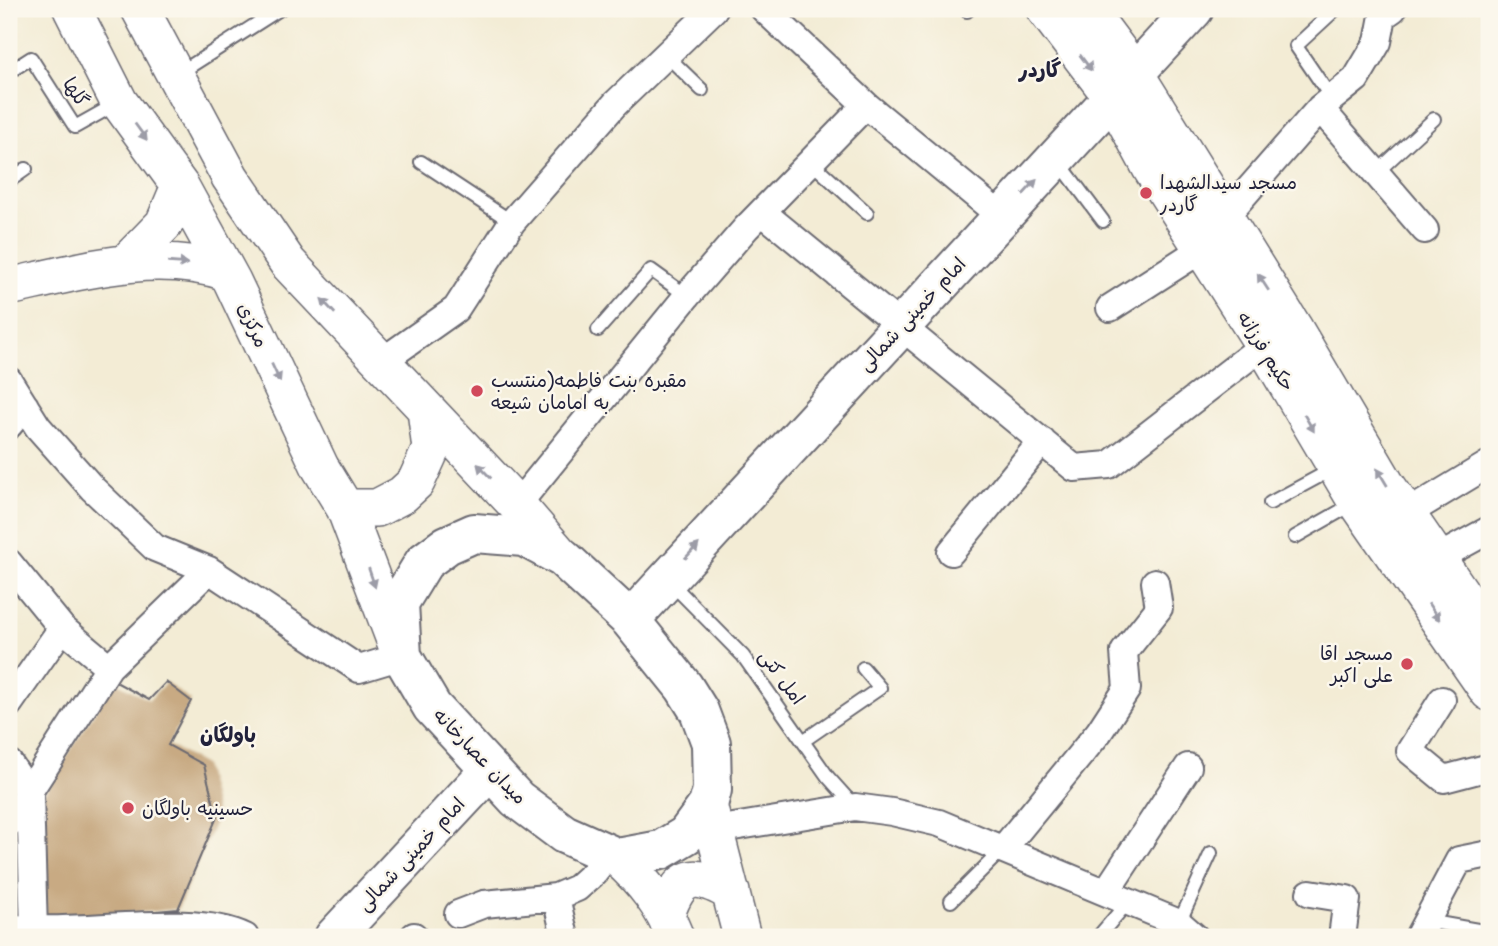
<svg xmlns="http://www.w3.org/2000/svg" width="1498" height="946" font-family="'Shantell Sans','Playpen Sans Arabic',sans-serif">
<rect width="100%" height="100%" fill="#fbf7ec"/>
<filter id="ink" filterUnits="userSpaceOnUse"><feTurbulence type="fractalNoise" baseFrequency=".0143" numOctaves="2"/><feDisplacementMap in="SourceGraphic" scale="14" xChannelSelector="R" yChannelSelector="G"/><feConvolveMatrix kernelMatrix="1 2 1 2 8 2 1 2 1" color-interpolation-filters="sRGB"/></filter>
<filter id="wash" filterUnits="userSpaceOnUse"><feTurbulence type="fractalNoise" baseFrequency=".00686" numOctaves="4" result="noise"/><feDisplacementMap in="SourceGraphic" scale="28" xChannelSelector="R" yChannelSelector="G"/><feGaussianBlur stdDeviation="1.57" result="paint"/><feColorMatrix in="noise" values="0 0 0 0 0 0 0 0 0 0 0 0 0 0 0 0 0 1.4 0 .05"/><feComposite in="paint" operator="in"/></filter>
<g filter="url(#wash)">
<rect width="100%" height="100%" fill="#f3ecd5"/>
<g id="blocks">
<path fill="#c8aa83" d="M114,681L149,700L166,682L191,701L168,745L204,765L217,817L178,909L46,921L40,800Z"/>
</g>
</g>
<g filter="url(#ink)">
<use href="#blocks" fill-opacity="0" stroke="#6b6971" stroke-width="2"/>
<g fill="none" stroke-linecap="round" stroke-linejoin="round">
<defs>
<path id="lane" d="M967,11L969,9
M666,55L702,90
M9,72L31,58L75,127L116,104
M178,74L280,9
M1332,99L1296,46L1336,9
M421,162L512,222
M811,162L867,213
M1059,162L1103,221
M1376,173L1434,119
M9,181L26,169
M598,330L651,270L687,296
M1270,503L1333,469
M1295,537L1353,504
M669,581L743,656L828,777L855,807
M803,741L880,688L863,668
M951,901L1003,849
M1427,921L1489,932
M1179,923L1211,853
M1098,937L1128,902"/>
<path id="street" d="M764,9L866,105L1002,217
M1320,108L1425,230
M762,212L1074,468L1109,465L1264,345
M1110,308L1202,249L1223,219L1320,108L1356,79L1378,42L1383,16L1393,9
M381,362L456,309L512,222L615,104L714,9
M9,381L38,427L93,489L155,548L209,570L359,669L402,656
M9,425L25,406
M517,505L687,296L746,228L866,105
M1406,514L1489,464
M951,552L1042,441
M9,563L62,628L109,667
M1423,566L1489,530
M1442,700L1410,751L1444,779L1486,768L1489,772
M9,704L62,628
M9,763L30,794L34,931
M9,823L109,667L209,570
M715,830L855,807L892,812L939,823L1179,923L1195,937
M1003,849L1099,732L1127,689L1124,652L1159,608L1155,582
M1106,892L1188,767
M1310,893L1347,899L1342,937
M556,897L565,937
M458,914L484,904L556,897L577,888L596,871L600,849
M9,927C74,937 191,910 245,937
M414,936V937
M1418,937L1459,860L1489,854"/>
<path id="secondary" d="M72,9L119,102L180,186L232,281L320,467L345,508L398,648
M140,9L230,177L288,263L517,505L562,557
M1045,9L1113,98L1151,168L1264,345L1357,502L1489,692
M1087,9L1134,72L1293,327L1385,483L1489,634
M127,262L164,224L180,186
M9,287C81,271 154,249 227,272
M345,508H377L402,495L416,482L431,449L426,410
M708,805L742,937
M618,858C644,882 662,904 675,937
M666,914C680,873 694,872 731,892"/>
<path id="primary" d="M474,533L524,537L563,558L630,620L684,687L699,711L711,743L712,790L708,805L686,835L661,850L618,858L564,834L517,799L432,707L402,656L399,603L424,562L447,545Z
M630,620L1194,9
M334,937L489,771"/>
</defs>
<use href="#lane" stroke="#6b6971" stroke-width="16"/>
<use href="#street" stroke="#6b6971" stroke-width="30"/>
<use href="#secondary" stroke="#6b6971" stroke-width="40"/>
<use href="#primary" stroke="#6b6971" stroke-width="42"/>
<use href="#lane" stroke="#fff" stroke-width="12"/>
<use href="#street" stroke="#fff" stroke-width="26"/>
<use href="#secondary" stroke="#fff" stroke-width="37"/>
<use href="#primary" stroke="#fff" stroke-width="38"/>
</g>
<defs><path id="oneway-solid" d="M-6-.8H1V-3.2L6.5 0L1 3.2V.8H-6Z" transform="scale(1.75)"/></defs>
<g fill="#9c9ca7">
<use href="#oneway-solid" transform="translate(1086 63) rotate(53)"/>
<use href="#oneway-solid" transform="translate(141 132) rotate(54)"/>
<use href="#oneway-solid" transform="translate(1030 187) rotate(-47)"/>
<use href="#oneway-solid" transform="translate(178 263) rotate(4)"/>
<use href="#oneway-solid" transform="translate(1263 282) rotate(-123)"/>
<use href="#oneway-solid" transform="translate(328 306) rotate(-133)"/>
<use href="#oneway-solid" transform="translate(276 373) rotate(65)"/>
<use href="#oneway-solid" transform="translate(1309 423) rotate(60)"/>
<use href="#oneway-solid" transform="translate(484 471) rotate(-134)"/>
<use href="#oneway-solid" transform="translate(1382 477) rotate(-121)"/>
<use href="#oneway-solid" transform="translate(692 551) rotate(-47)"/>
<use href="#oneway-solid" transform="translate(372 578) rotate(71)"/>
<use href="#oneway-solid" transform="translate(1434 612) rotate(56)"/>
</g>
</g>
<g fill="#d1495b" stroke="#fbf7ec" stroke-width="2.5">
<circle cx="1146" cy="193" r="7"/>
<circle cx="477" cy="391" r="7"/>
<circle cx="1407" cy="664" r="7"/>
<circle cx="128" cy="808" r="7"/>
</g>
<g text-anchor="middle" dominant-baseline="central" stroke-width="5" stroke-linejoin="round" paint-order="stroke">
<g font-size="19" fill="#22223b" stroke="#fbf7ec">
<text transform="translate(76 92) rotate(57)">گلها</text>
<text transform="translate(912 314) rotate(-47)">امام خمینی شمالی</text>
<text transform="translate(253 325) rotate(65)">مرکزی</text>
<text transform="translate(1266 351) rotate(58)">حکیم فرزانه</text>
<text transform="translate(782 677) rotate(54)">امل کتی</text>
<text transform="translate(480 756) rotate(46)">میدان عصارخانه</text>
<text transform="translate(411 854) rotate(-47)">امام خمینی شمالی</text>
</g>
<g font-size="19" fill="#22223b" stroke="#fbf7ec" text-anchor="start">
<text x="1160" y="182">مسجد سیدالشهدا<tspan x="1160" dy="22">گاردر</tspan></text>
<text x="491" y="380">مقبره بنت فاطمه(منتسب<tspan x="491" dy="22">به امامان شیعه</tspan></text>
<text x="1393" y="653" text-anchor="end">مسجد اقا<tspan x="1393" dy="22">علی اکبر</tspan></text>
<text x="142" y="808">حسینیه باولگان</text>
</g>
<g font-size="21" font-weight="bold" fill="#22223b" stroke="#fbf7ec">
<text x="1040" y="70">گاردر</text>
<text x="228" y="735">باولگان</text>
</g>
</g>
<rect width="1498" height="946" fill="none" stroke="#fbf7ec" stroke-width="35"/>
</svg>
